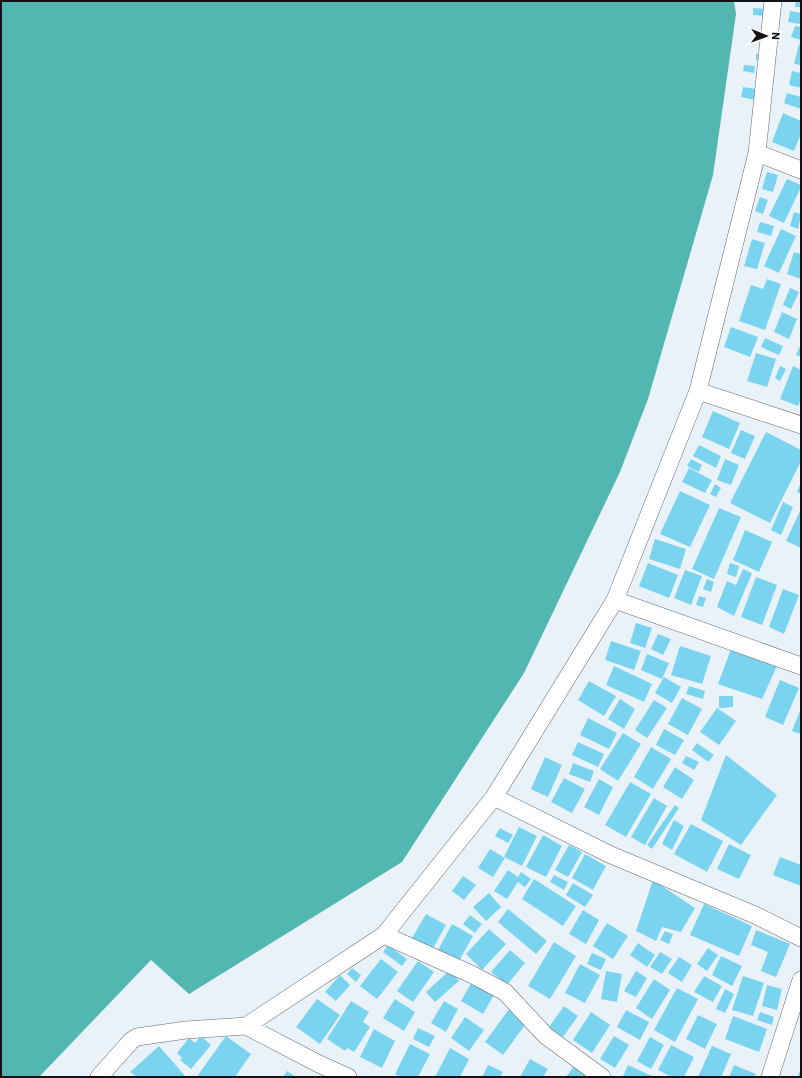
<svg xmlns="http://www.w3.org/2000/svg" width="802" height="1078" font-family="'IBM Plex Sans',sans-serif">
<rect width="100%" height="100%" fill="#eaf2f9"/>
<path fill="#52b6b1" d="M1,1H734L736,14L713,175L648,399L620,472L524,673L402,862L189,994L151,960L39,1077H1Z"/>
<path fill="#7bd4ef" d="M796,1H801V7H795Z
M753,8L768,9L767,16L753,15Z
M790,11L801,13L800,24L788,22Z
M795,26L801,27V40L791,37Z
M799,44L801,45V65L794,64Z
M756,54L762,55V61L756,60Z
M744,65L755,66L754,73L743,71Z
M792,71L801,73V88L789,85Z
M743,87L756,89L755,100L741,97Z
M787,93L801,97V109L784,103Z
M783,113L801,121V134L794,151L772,142Z
M767,172L778,175L773,192L762,189Z
M787,179L801,185V187L784,223L769,216Z
M760,197L768,200L763,214L755,211Z
M794,212L801,214L798,229L790,226Z
M760,222L774,226L771,236L757,232Z
M781,229L796,236L779,273L764,266Z
M752,239L765,243L757,269L744,266Z
M794,252L801,254V279L787,274Z
M767,279L781,284L765,330L739,321L751,285L763,289Z
M790,288L799,292L791,309L783,305Z
M782,312L797,319L789,339L774,332Z
M731,327L758,337L750,357L724,347Z
M765,338L783,346L779,355L761,347Z
M801,344V357L796,355Z
M756,353L776,359L767,387L747,381Z
M780,366L786,369L780,381L775,378Z
M793,366L801,370V400L798,406L780,399Z
M713,411L740,423L729,449L702,437Z
M741,430L755,436L745,459L731,453Z
M766,432L801,450V461L770,523L730,503Z
M699,445L721,456L716,468L693,456Z
M691,459L702,465L699,472L687,466Z
M725,459L739,465L731,485L717,480Z
M689,468L712,480L705,493L682,482Z
M801,482V494L797,492Z
M715,484L721,488L716,497L710,494Z
M680,491L710,505L690,547L660,534Z
M783,502L793,507L781,535L771,530Z
M719,508L741,517L714,579L692,569Z
M800,511H801V548L786,541Z
M745,530L772,542L759,572L733,560Z
M655,539L686,549L680,569L649,559Z
M648,563L678,575L669,598L639,586Z
M730,563L739,566L736,577L727,574Z
M743,569L752,573L734,616L717,607L727,581L736,585Z
M685,570L702,576L691,605L674,598Z
M756,577L777,585L762,625L741,617Z
M707,579L714,582L711,592L703,589Z
M783,589L799,595L784,634L769,627Z
M699,596L706,598L703,607L696,605Z
M636,623L652,628L645,648L630,643Z
M658,634L671,639L663,655L651,649Z
M611,641L641,651L634,670L605,660Z
M680,646L711,656L702,684L671,675Z
M731,649L777,666L762,699L718,684Z
M647,654L669,663L662,679L641,670Z
M614,666L652,684L644,702L606,685Z
M664,677L681,687L672,703L655,693Z
M780,680L799,688L783,725L765,717Z
M589,681L616,696L604,716L578,700Z
M689,686L705,691L703,699L686,694Z
M719,696H733V707L719,708Z
M682,698L702,709L688,735L668,724Z
M620,699L635,709L624,729L608,719Z
M654,700L667,708L647,738L635,730Z
M717,708L736,721L719,745L700,732Z
M801,708V734L792,731Z
M588,718L617,733L609,749L580,735Z
M664,729L684,740L675,755L656,745Z
M623,733L641,744L618,781L600,769Z
M578,742L604,754L598,767L572,755Z
M697,743L714,755L708,762L692,750Z
M651,747L671,759L653,789L634,777Z
M726,755L777,795L741,845L701,820Z
M686,756L699,762L694,770L682,763Z
M545,757L562,765L548,797L531,789Z
M573,763L594,771L590,782L569,774Z
M675,767L694,780L682,799L663,787Z
M564,778L585,789L572,813L551,802Z
M599,779L613,787L599,815L584,807Z
M630,782L651,794L626,837L605,825Z
M654,798L667,806L645,845L631,837Z
M675,805L679,808L652,849L647,845Z
M674,820L684,826L672,850L662,844Z
M691,824L723,841L707,872L674,854Z
M519,827L537,836L522,866L504,857Z
M500,828L513,835L508,843L495,836Z
M543,835L562,846L546,877L526,867Z
M729,844L751,855L739,879L717,869Z
M569,845L582,852L568,877L555,870Z
M490,849L505,858L493,877L478,868Z
M585,854L606,866L593,890L572,878Z
M780,857L801,865V886L773,875Z
M508,870L518,877L521,872L531,879L525,887L518,882L507,899L494,891Z
M554,875L568,882L564,890L550,882Z
M463,876L476,885L464,900L452,891Z
M534,879L576,906L563,926L522,899Z
M653,880L695,908L681,932L662,927L656,941L636,931Z
M573,883L593,895L585,907L566,895Z
M489,893L501,907L486,921L473,907Z
M704,904L752,926L739,956L690,935Z
M508,909L547,941L536,954L498,922Z
M583,910L599,920L586,944L569,934Z
M426,914L446,925L432,950L412,938Z
M470,915L482,924L475,933L463,924Z
M607,923L628,936L613,959L593,946Z
M452,924L473,936L459,961L438,950Z
M489,929L506,944L482,970L466,954Z
M756,930L790,944L776,977L761,971L768,952L751,945Z
M665,931L673,934L669,944L660,940Z
M554,942L576,956L550,999L528,986Z
M638,943L655,955L647,967L630,955Z
M388,945L407,959L402,966L383,952Z
M708,948L718,955L707,971L697,964Z
M510,950L525,963L507,985L491,972Z
M660,952L672,959L662,974L650,967Z
M592,953L606,959L601,970L587,964Z
M721,956L742,966L732,986L712,975Z
M679,957L692,965L682,982L668,973Z
M381,959L398,972L377,999L360,986Z
M418,961L434,972L413,1002L397,991Z
M580,964L600,975L585,1003L565,993Z
M352,968L361,975L356,982L347,974Z
M450,970L459,981L435,1002L426,992Z
M606,971L622,974L617,1002L601,999Z
M636,971L647,978L636,997L624,991Z
M340,975L350,985L336,1001L325,992Z
M704,976L722,986L713,1002L694,992Z
M743,976L764,983L753,1016L732,1010Z
M654,979L670,990L652,1019L636,1008Z
M473,980L495,993L483,1014L461,1001Z
M767,985L782,989L777,1010L762,1006Z
M677,988L698,999L675,1042L654,1030Z
M725,989L734,994L725,1013L716,1009Z
M317,999L340,1015L320,1044L296,1027Z
M395,999L415,1012L404,1031L383,1018Z
M351,1001L369,1012L363,1022L370,1027L354,1052L347,1048L345,1051L327,1039Z
M444,1001L458,1009L446,1032L431,1023Z
M512,1005L530,1018L503,1055L485,1042Z
M564,1006L578,1016L563,1037L549,1027Z
M626,1010L649,1022L640,1040L617,1027Z
M591,1012L610,1025L592,1053L573,1040Z
M760,1012L774,1017L772,1025L757,1020Z
M698,1015L717,1024L705,1049L686,1039Z
M733,1016L767,1029L759,1052L725,1039Z
M465,1017L484,1030L469,1051L451,1038Z
M418,1028L435,1036L429,1047L413,1039Z
M374,1029L395,1041L382,1068L360,1057Z
M201,1036L211,1045L191,1069L180,1060L182,1058L177,1053L189,1038L195,1043Z
M226,1036L251,1054L235,1077H201L198,1075Z
M614,1036L629,1045L615,1068L600,1059Z
M650,1037L664,1045L651,1069L637,1061Z
M410,1044L430,1054L418,1077H401L395,1074Z
M671,1045L694,1057L684,1077H672L658,1070Z
M159,1046L186,1077H137L130,1072Z
M712,1046L731,1054L721,1077H698Z
M450,1048L469,1059L460,1077H435Z
M530,1059L548,1069L543,1077H520Z
M577,1062L592,1077H566Z
M488,1065L503,1072L500,1077H482Z
M628,1065L652,1076L651,1077L623,1076Z
M734,1065L756,1074L755,1077H729Z
M801,1069V1077H797Z
M287,1071L296,1077H283Z"/>
<g fill="none" stroke-linecap="round" stroke-linejoin="round">
<defs>
<path id="minor" d="M757,153L801,170
M698,391L801,425
M615,600L801,666
M494,797L611,855L755,915L801,938
M384,935L473,975L505,992L546,1036L602,1077
M246,1026L319,1064L348,1077
M99,1077L131,1041L137,1037L186,1030L246,1026L384,935L494,797L615,600L698,391L757,153L773,1
M770,1077L801,980"/>
</defs>
<use href="#minor" stroke="#61686e" stroke-width="18"/>
<use href="#minor" stroke="#fff" stroke-width="17"/>
</g>
<rect width="802" height="1078" fill="none" stroke="#111316" stroke-width="4"/>
<g transform="translate(766 36) rotate(91)" stroke="#fefefe" stroke-width="3" paint-order="stroke">
<path d="M0-3L7 15L0 10L-7 15Z" fill="#111316"/>
<text y="-6" font-size="11" font-weight="bold" text-anchor="middle" fill="#111316">N</text>
</g>
</svg>
